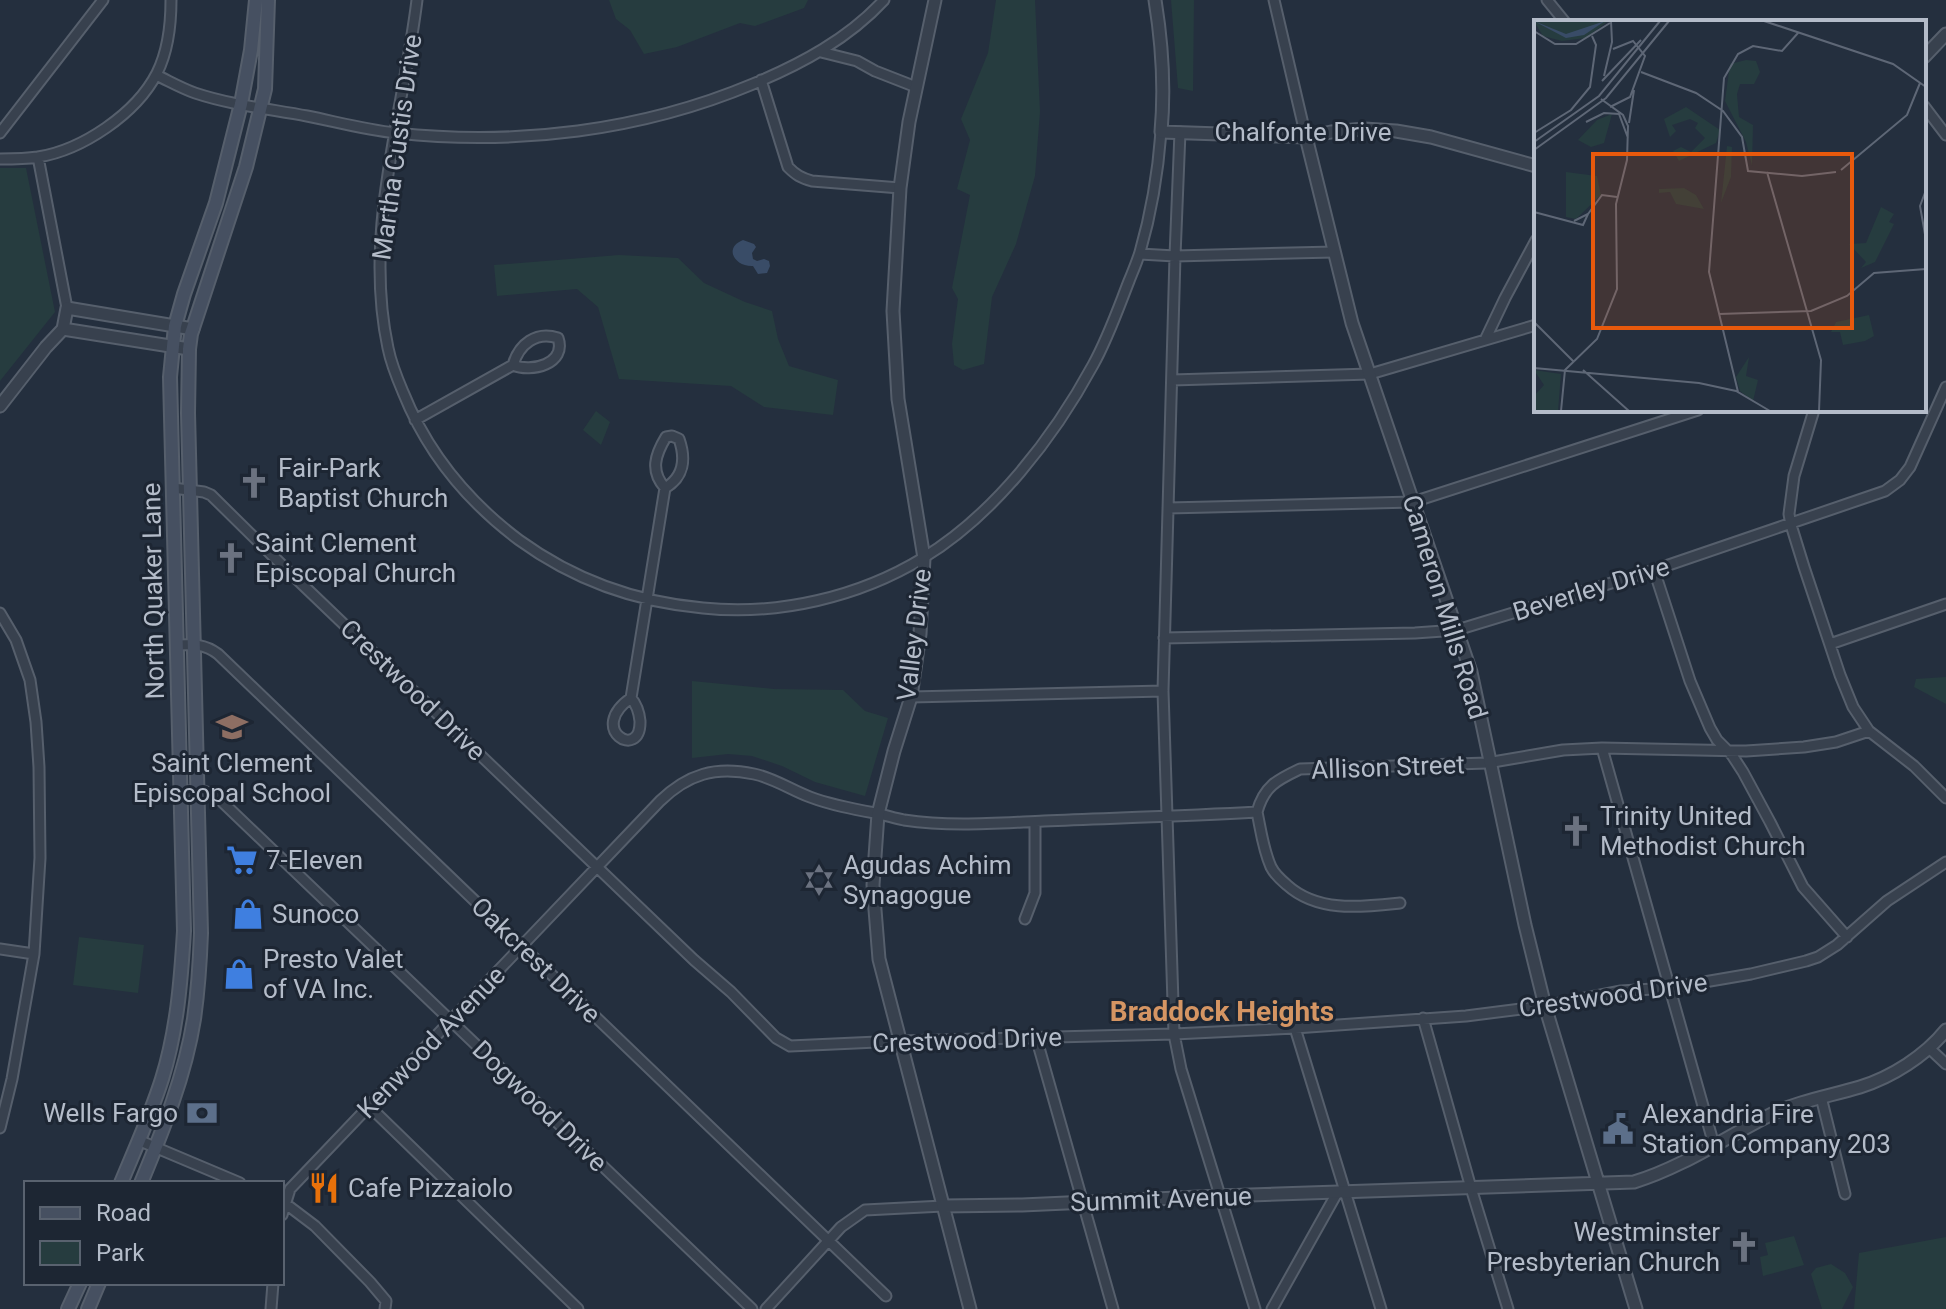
<svg xmlns="http://www.w3.org/2000/svg" width="1946" height="1309" font-family="Roboto,sans-serif">
<rect width="100%" height="100%" fill="#242f3e"/>
<path fill="#263c3f" d="M609,0H808L804,8L755,26L740,23L677,47L644,54L630,30L616,19Z
M996,0H1035L1040,112L1035,176L1016,244L992,297L984,364L963,370L954,365L952,344L958,299L952,288L970,195L957,189L970,140L961,119L988,53Z
M1171,0H1194L1193,91L1178,88Z
M0,168H26L55,312L0,381Z
M619,255L678,258L704,283L745,302L772,311L778,339L789,366L838,380L833,415L764,407L731,386L619,379L598,307L577,289L497,296L494,265Z
M596,411L610,422L601,445L583,430Z
M1946,677V704L1914,687L1916,679Z
M692,681L774,689L843,690L865,711L888,718L865,796L815,782L782,766L752,756L728,754L692,758Z
M79,937L144,945L138,993L73,985Z
M1794,1236L1804,1265L1763,1276L1760,1257L1768,1255L1765,1243Z
M1946,1237V1309H1854L1859,1253Z
M1831,1264L1845,1273L1853,1287L1842,1309H1822L1811,1274L1816,1268Z"/>
<path fill="#394c67" d="M743,240L754,244L756,247L752,253L753,259L757,261L764,259L769,261L770,266L767,273L758,274L753,266C735,267 723,248 743,240Z"/>
<g fill="none" stroke-linecap="round" stroke-linejoin="round">
<defs>
<path id="minor" d="M417,0C403,115 363,232 388,348C391,363 397,378 403,392C427,452 467,501 519,540C574,580 636,602 703,608C778,616 859,597 923,558C994,515 1054,437 1093,365C1108,338 1118,309 1129,281C1133,271 1137,262 1140,252C1151,214 1158,172 1161,132
M1274,0L1306,137
M1547,0L1565,22
M821,52L857,61L875,71L916,87
M156,75C169,81 181,88 195,93C231,105 270,109 307,116C337,122 366,130 396,133C517,146 641,131 753,84C801,64 848,39 884,0
M761,80L788,167C796,175 801,178 812,181L900,188
M1924,106L1946,135
M1180,132L1175,256L1163,691L1174,1034L1181,1069L1255,1309
M0,133L103,0
M38,157L67,308
M0,159C12,159 25,159 38,157C82,150 136,114 157,73C168,51 171,24 171,0
M1140,254L1175,256L1334,252
M1485,340L1505,298L1536,240
M1172,380L1370,374L1536,325
M1814,410L1794,476L1789,514L1791,525L1804,567L1840,675L1853,707L1869,731L1914,766L1946,798
M415,420L513,365C531,373 567,364 558,338C536,331 519,344 513,365
M173,488L204,492L211,495L281,564L694,960L731,992L776,1038L790,1046L899,1041L1174,1034L1295,1028L1466,1016L1545,1006L1621,991L1669,988L1751,974L1806,961L1818,957L1837,945L1887,901L1946,862
M1168,508L1413,502L1698,410
M1654,570L1690,681L1710,728L1717,740L1732,755L1743,772L1770,822L1803,887L1847,937
M0,613L16,640L30,680L36,722L39,767L40,858L34,954L12,1079L0,1128
M1164,638L1415,633L1457,630L1654,570L1885,491L1900,480L1910,467L1946,387
M1830,644L1946,604
M176,645C192,644 205,644 218,654L886,1296
M911,697L1163,691
M631,698C637,705 639,711 640,721C641,762 586,729 631,698L665,488C684,477 686,459 679,439L672,436L666,437C655,455 650,471 665,488
M1602,748L1714,1145
M180,791H204L215,795L752,1309
M1257,812C1264,786 1277,780 1300,769L1487,763L1563,750L1602,748L1746,751L1804,747L1836,742L1869,731
M1257,812C1261,831 1263,849 1271,867C1275,875 1281,880 1287,885C1318,913 1362,907 1400,903
M1025,919L1035,893V822
M0,949L34,954
M1423,1018L1471,1188L1508,1309
M1295,1028L1381,1309
M1036,1037L1113,1309
M1929,1048L1946,1064
M1821,1097L1845,1194
M369,1106L578,1309
M138,1140L240,1183
M282,1201L315,1226L370,1282L386,1301L385,1309
M282,1215L290,1189L660,801C688,774 715,766 754,774C774,778 791,790 810,797C831,805 853,809 875,813C885,815 894,818 904,820C950,827 998,823 1044,821C1115,818 1186,816 1257,812
M271,1309L273,1283
M766,1309L841,1227L865,1210L943,1206
M1272,1309L1337,1193"/>
<path id="tertiary" d="M935,0L909,122L900,188L893,311L898,399L924,558L920,634L911,697L894,751L878,814L873,885L879,959L970,1309
M1155,0C1162,43 1165,88 1161,132L1306,137L1331,132L1364,129L1396,131L1431,137L1536,166
M1924,57L1946,34
M1306,137L1352,323L1471,672L1525,925L1545,1006L1636,1309
M63,329L189,349
M0,406L46,347L63,329L67,308L193,329
M943,1206L1022,1205L1221,1196L1634,1182C1683,1167 1726,1137 1772,1114C1799,1101 1830,1096 1860,1087C1892,1077 1925,1056 1946,1030"/>
<path id="secondary" d="M121,1183C135,1149 151,1114 162,1079C177,1031 181,981 184,931L170,377L175,326L184,294L216,203L241,104L251,50L256,0
M141,1183C163,1130 185,1076 194,1019C198,991 200,961 201,933L188,413L189,349L191,334L246,167L265,89L268,0
M68,1309L80,1283
M88,1309L99,1283"/>
</defs>
<use href="#minor" stroke="#565f6c" stroke-width="13"/>
<use href="#tertiary" stroke="#565f6c" stroke-width="15"/>
<use href="#secondary" stroke="#565f6c" stroke-width="16"/>
<use href="#minor" stroke="#38414e" stroke-width="9"/>
<use href="#tertiary" stroke="#38414e" stroke-width="11"/>
<use href="#secondary" stroke="#465061" stroke-width="12"/>
</g>
<defs>
<symbol id="church-bare" viewBox="-9 -9 18 18"><path d="M-1.2-6h2.4v3.5h3.3v2.4h-3.3V6h-2.4V-.1h-3.3v-2.4h3.3Z" fill="#6b7280" stroke="#1d2633" stroke-width="2.5" paint-order="stroke"/></symbol>
<symbol id="school-bare" viewBox="-9 -9 18 18"><path d="M0-5L7-2L0 1L-7-2ZM-4 1L0 2.5L4 1V4Q0 6-4 4Z" fill="#8d6e63" stroke="#1d2633" stroke-width="2.5" paint-order="stroke"/></symbol>
<symbol id="supermarket-bare" viewBox="-9 -9 18 18"><path d="M-6-5.5h2.5l.6 2H6L4.5 2H-2.5L-4.4-4H-6ZM-1.5 3.2a1.3 1.3 0 1 0 .1 0ZM3 3.2a1.3 1.3 0 1 0 .1 0Z" fill="#3f7fe0" stroke="#1d2633" stroke-width="2.5" paint-order="stroke"/></symbol>
<symbol id="synagogue-bare" viewBox="-9 -9 18 18"><path d="M0-6.5L5.6 3.2H-5.6ZM0 6.5L5.6-3.2H-5.6Z" fill="#6b7280" stroke="#1d2633" stroke-width="2.5" paint-order="stroke"/></symbol>
<symbol id="shop-bare" viewBox="-9 -9 18 18"><path d="M-5-2.5h2.3a2.7 3.5 0 0 1 5.4 0H5L5.5 6h-11ZM-1.5-2.5h3a1.5 2.3 0 0 0-3 0Z" fill="#3f7fe0" stroke="#1d2633" stroke-width="2.5" paint-order="stroke"/></symbol>
<symbol id="bank-bare" viewBox="-9 -9 18 18"><path d="M-6-4H6V4H-6ZM0-2.3a2.3 2.3 0 1 0 0 4.6a2.3 2.3 0 1 0 0-4.6Z" fill="#5c6f8a" stroke="#1d2633" stroke-width="2.5" paint-order="stroke"/></symbol>
<symbol id="civic-bare" viewBox="-9 -9 18 18"><path d="M-.6-6.5H3V-4.5H.6V-3L4-1V1h2V6H-6V1h2V-1L-.6-3ZM-1.2 2.5V6h2.4V2.5Z" fill="#5c6f8a" stroke="#1d2633" stroke-width="2.5" paint-order="stroke"/></symbol>
<symbol id="restaurant-bare" viewBox="-9 -9 18 18"><path d="M-5-6h1v4h1v-4h1v4h1v-4h1v5L-1.5 .5V6h-2V.5L-5-1ZM5-6V6H3V1.5H1.5Q1.5-4 5-6Z" fill="#e8710a" stroke="#1d2633" stroke-width="2.5" paint-order="stroke"/></symbol>
</defs>
<g fill-rule="evenodd">
<use href="#church-bare" x="232" y="461" width="44" height="44"/>
<use href="#church-bare" x="209" y="536" width="44" height="44"/>
<use href="#school-bare" x="210" y="705" width="44" height="44"/>
<use href="#church-bare" x="1554" y="809" width="44" height="44"/>
<use href="#supermarket-bare" x="220" y="838" width="44" height="44"/>
<use href="#synagogue-bare" x="797" y="858" width="44" height="44"/>
<use href="#shop-bare" x="226" y="892" width="44" height="44"/>
<use href="#shop-bare" x="217" y="952" width="44" height="44"/>
<use href="#bank-bare" x="180" y="1091" width="44" height="44"/>
<use href="#civic-bare" x="1596" y="1107" width="44" height="44"/>
<use href="#restaurant-bare" x="302" y="1166" width="44" height="44"/>
<use href="#church-bare" x="1722" y="1225" width="44" height="44"/>
</g>
<g text-anchor="middle" dominant-baseline="central" stroke-width="6" stroke-linejoin="round" paint-order="stroke">
<g font-size="26" fill="#b4bcc9" stroke="#1d2633">
<text x="1303" y="132">Chalfonte Drive</text>
<text transform="translate(397 147) rotate(-82)">Martha Custis Drive</text>
<text transform="translate(1591 589) rotate(-17)">Beverley Drive</text>
<text transform="translate(153 591) rotate(-91)">North Quaker Lane</text>
<text transform="translate(1445 607) rotate(73)">Cameron Mills Road</text>
<text transform="translate(914 635) rotate(-83)">Valley Drive</text>
<text transform="translate(413 690) rotate(44)">Crestwood Drive</text>
<text transform="translate(1388 767) rotate(-2)">Allison Street</text>
<text transform="translate(536 960) rotate(44)">Oakcrest Drive</text>
<text transform="translate(1613 995) rotate(-8)">Crestwood Drive</text>
<text transform="translate(967 1040) rotate(-2)">Crestwood Drive</text>
<text transform="translate(431 1042) rotate(-46)">Kenwood Avenue</text>
<text transform="translate(540 1106) rotate(44)">Dogwood Drive</text>
<text transform="translate(1161 1199) rotate(-2)">Summit Avenue</text>
</g>
<g font-size="26" fill="#b4bcc9" stroke="#1d2633" text-anchor="start">
<text x="278" y="468">Fair-Park<tspan x="278" dy="30">Baptist Church</tspan></text>
<text x="255" y="543">Saint Clement<tspan x="255" dy="30">Episcopal Church</tspan></text>
<text x="232" y="763" text-anchor="middle">Saint Clement<tspan x="232" dy="30">Episcopal School</tspan></text>
<text x="1600" y="816">Trinity United<tspan x="1600" dy="30">Methodist Church</tspan></text>
<text x="266" y="860">7-Eleven</text>
<text x="843" y="865">Agudas Achim<tspan x="843" dy="30">Synagogue</tspan></text>
<text x="272" y="914">Sunoco</text>
<text x="263" y="959">Presto Valet<tspan x="263" dy="30">of VA Inc.</tspan></text>
<text x="178" y="1113" text-anchor="end">Wells Fargo</text>
<text x="1642" y="1114">Alexandria Fire<tspan x="1642" dy="30">Station Company 203</tspan></text>
<text x="348" y="1188">Cafe Pizzaiolo</text>
<text x="1720" y="1232" text-anchor="end">Westminster<tspan x="1720" dy="30">Presbyterian Church</tspan></text>
</g>
<g font-size="28" font-weight="bold" fill="#d59563" stroke="#1d2633">
<text x="1222" y="1011">Braddock Heights</text>
</g>
</g>
<g transform="translate(1534 20)">
<rect width="392" height="392" fill="#242f3e"/>
<path d="M0,1H74L52,18L28,21L9,16ZM212,40L222,41L226,52L220,64H206L203,74L205,97L219,105L218,146L212,122L191,81L196,44ZM152,87L186,110L182,123L145,141L139,131L147,127L157,132L171,118L161,108L164,103L156,99L138,105L142,111L136,117L130,99ZM78,94L70,123L57,127L44,120L63,100ZM193,126L198,127L197,157L187,183ZM32,152L63,156L67,175L42,199L32,197ZM150,168L162,175L170,189L142,184L136,172L125,173V169ZM347,187L360,194L355,202L360,204L341,242L327,248L332,242L315,224L332,223ZM335,295L340,316L331,321L309,325L306,312H297L302,302ZM215,337L212,356L224,360L219,381L206,371L202,357ZM0,350L27,354L24,391H0V376L10,365Z" fill="#263c3f"/>
<path d="M0,1L32,14L71,1L50,15L32,18Z" fill="#394c67"/>
<path fill="none" stroke="#5e6776" stroke-width="2" d="M230,1L359,44L392,67M0,11L21,24H42L76,3M107,52L162,73L189,91L208,117L214,151L268,156L302,152M70,56L78,22L77,1M68,61L107,20M76,87L96,77L111,36L99,21L79,29M52,102L70,93L85,94L94,118M95,103L100,70M0,113L37,90L56,67L62,25L58,16M0,122L65,76L126,1M0,130L72,78L135,1M307,150L373,95L386,63M233,152L287,340L285,391M392,170L386,186L392,220M0,192L49,205L54,194M40,201L54,194L68,175L83,177M185,294L277,291L313,276L340,253L392,249M0,302L40,342M0,348L165,363L202,371L236,391M49,350L95,391M204,372L175,252L190,58L204,34L219,26L248,31L264,13M27,391L31,350L63,319L83,269L82,184L93,140L94,106L89,95L67,79"/>
<path fill="#e8590c" fill-opacity="0.15" stroke="#e8590c" stroke-width="4" d="M59,134H318V308H59Z"/>
<rect width="392" height="392" fill="none" stroke="#b4bcc9" stroke-width="4"/>
</g>
<rect x="24" y="1181" width="260" height="104" fill="#1d2633" stroke="#59626f" stroke-width="2"/>
<rect x="40" y="1207" width="40" height="12" fill="#465061" stroke="#59626f" stroke-width="2"/>
<text x="96" y="1221" font-size="24" fill="#b4bcc9">Road</text>
<rect x="40" y="1241" width="40" height="24" fill="#263c3f" stroke="#59626f" stroke-width="2"/>
<text x="96" y="1261" font-size="24" fill="#b4bcc9">Park</text>
</svg>
